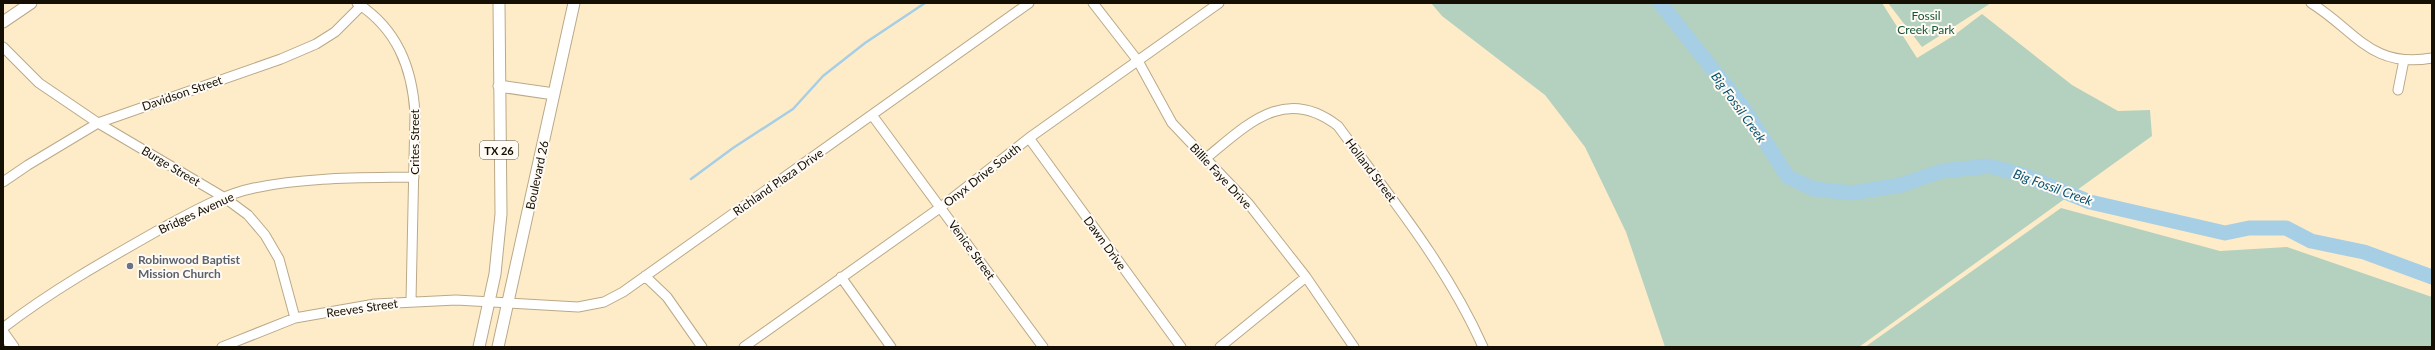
<svg xmlns="http://www.w3.org/2000/svg" width="2435" height="350" font-family="Lato,sans-serif">
<rect width="100%" height="100%" fill="#feecc9"/>
<path fill="#b4d1bf" d="M1431,3H1882L1917,58L1953,36L1982,14L2072,85L2118,111L2150,110L2152,136L1859,347H1665L1626,232L1585,147L1545,95L1442,16Z
M1888,3H1991L1922,47Z
M2061,208L2220,251L2287,247L2432,297V347H1865Z"/>
<g fill="none" stroke-linecap="round" stroke-linejoin="round">
<path stroke="#a6cee5" stroke-width="2.5" d="M691,179L733,148L793,109L823,76L865,43L925,3"/>
<path stroke="#a6cee5" stroke-width="15" d="M1660,3L1742,106L1788,177L1814,189L1852,193L1901,185L1942,171L1989,166L2023,175L2090,202L2225,233L2249,228H2286L2311,241L2364,252L2432,277"/>
<defs>
<path id="minor" d="M357,3C397,29 412,67 415,113L411,301
M1093,3L1138,61L1172,123L1248,203L1306,277L1354,347
M2311,3C2355,30 2371,69 2432,58
M3,47L39,83L98,123L225,198L248,215L265,235L279,259L295,318
M2398,90L2404,60
M872,115L1043,347
M1029,138L1181,347
M1205,159C1246,126 1284,84 1338,126C1390,197 1447,266 1483,347
M3,182L28,165L98,123L281,59L316,44L335,32L361,6
M645,276L667,297L702,347
M841,277L891,347
M3,328C51,291 104,261 157,231C187,215 220,195 254,188C307,177 361,178 414,177
M222,347L295,318L375,304L456,300L578,307L604,302L623,292L1029,3
M744,347L941,207L1029,138L1219,3
M1220,347L1306,277"/>
<path id="major" d="M3,22L31,3
M499,86L554,94
M3,333L13,347
M479,347L495,274L501,214L499,3
M498,347L574,3"/>
</defs>
<use href="#minor" stroke="#baa988" stroke-width="11"/>
<use href="#major" stroke="#baa988" stroke-width="13"/>
<use href="#minor" stroke="#fff" stroke-width="9"/>
<use href="#major" stroke="#fff" stroke-width="11"/>
</g>
<circle fill="#6b7280" stroke="#fffbf4" stroke-width="1.5" cx="130" cy="266" r="4"/>
<g text-anchor="middle" dominant-baseline="central" stroke-width="4" stroke-linejoin="round" paint-order="stroke">
<rect fill="#fffbf4" stroke="#5a554b" stroke-width="1" x="480" y="141" width="38" height="18" rx="3"/>
<g font-size="11" font-weight="bold" fill="#140e03">
<text x="499" y="150">TX 26</text>
</g>
<g font-size="12" fill="#155636" stroke="#fffbf4">
<text x="1926" y="15">Fossil<tspan x="1926" dy="14">Creek Park</tspan></text>
</g>
<g font-size="12" fill="#140e03" stroke="#fffbf4">
<text transform="translate(182 93) rotate(-19)">Davidson Street</text>
<text transform="translate(414 142) rotate(-90)">Crites Street</text>
<text transform="translate(171 166) rotate(31)">Burge Street</text>
<text transform="translate(1371 170) rotate(53)">Holland Street</text>
<text transform="translate(537 175) rotate(-78)">Boulevard 26</text>
<text transform="translate(982 175) rotate(-38)">Onyx Drive South</text>
<text transform="translate(1221 176) rotate(47)">Billie Faye Drive</text>
<text transform="translate(778 182) rotate(-35)">Richland Plaza Drive</text>
<text transform="translate(196 213) rotate(-25)">Bridges Avenue</text>
<text transform="translate(1105 243) rotate(54)">Dawn Drive</text>
<text transform="translate(972 250) rotate(54)">Venice Street</text>
<text transform="translate(362 308) rotate(-8)">Reeves Street</text>
</g>
<g font-size="12" font-weight="bold" fill="#5b616d" stroke="#fffbf4" text-anchor="start">
<text x="138" y="259">Robinwood Baptist<tspan x="138" dy="14">Mission Church</tspan></text>
</g>
<g font-size="13" font-style="italic" fill="#045170" stroke="#fffbf4">
<text transform="translate(1739 107) rotate(54)">Big Fossil Creek</text>
<text transform="translate(2053 187) rotate(20)">Big Fossil Creek</text>
</g>
</g>
<rect width="2435" height="350" fill="none" stroke="#140e03" stroke-width="8"/>
</svg>
